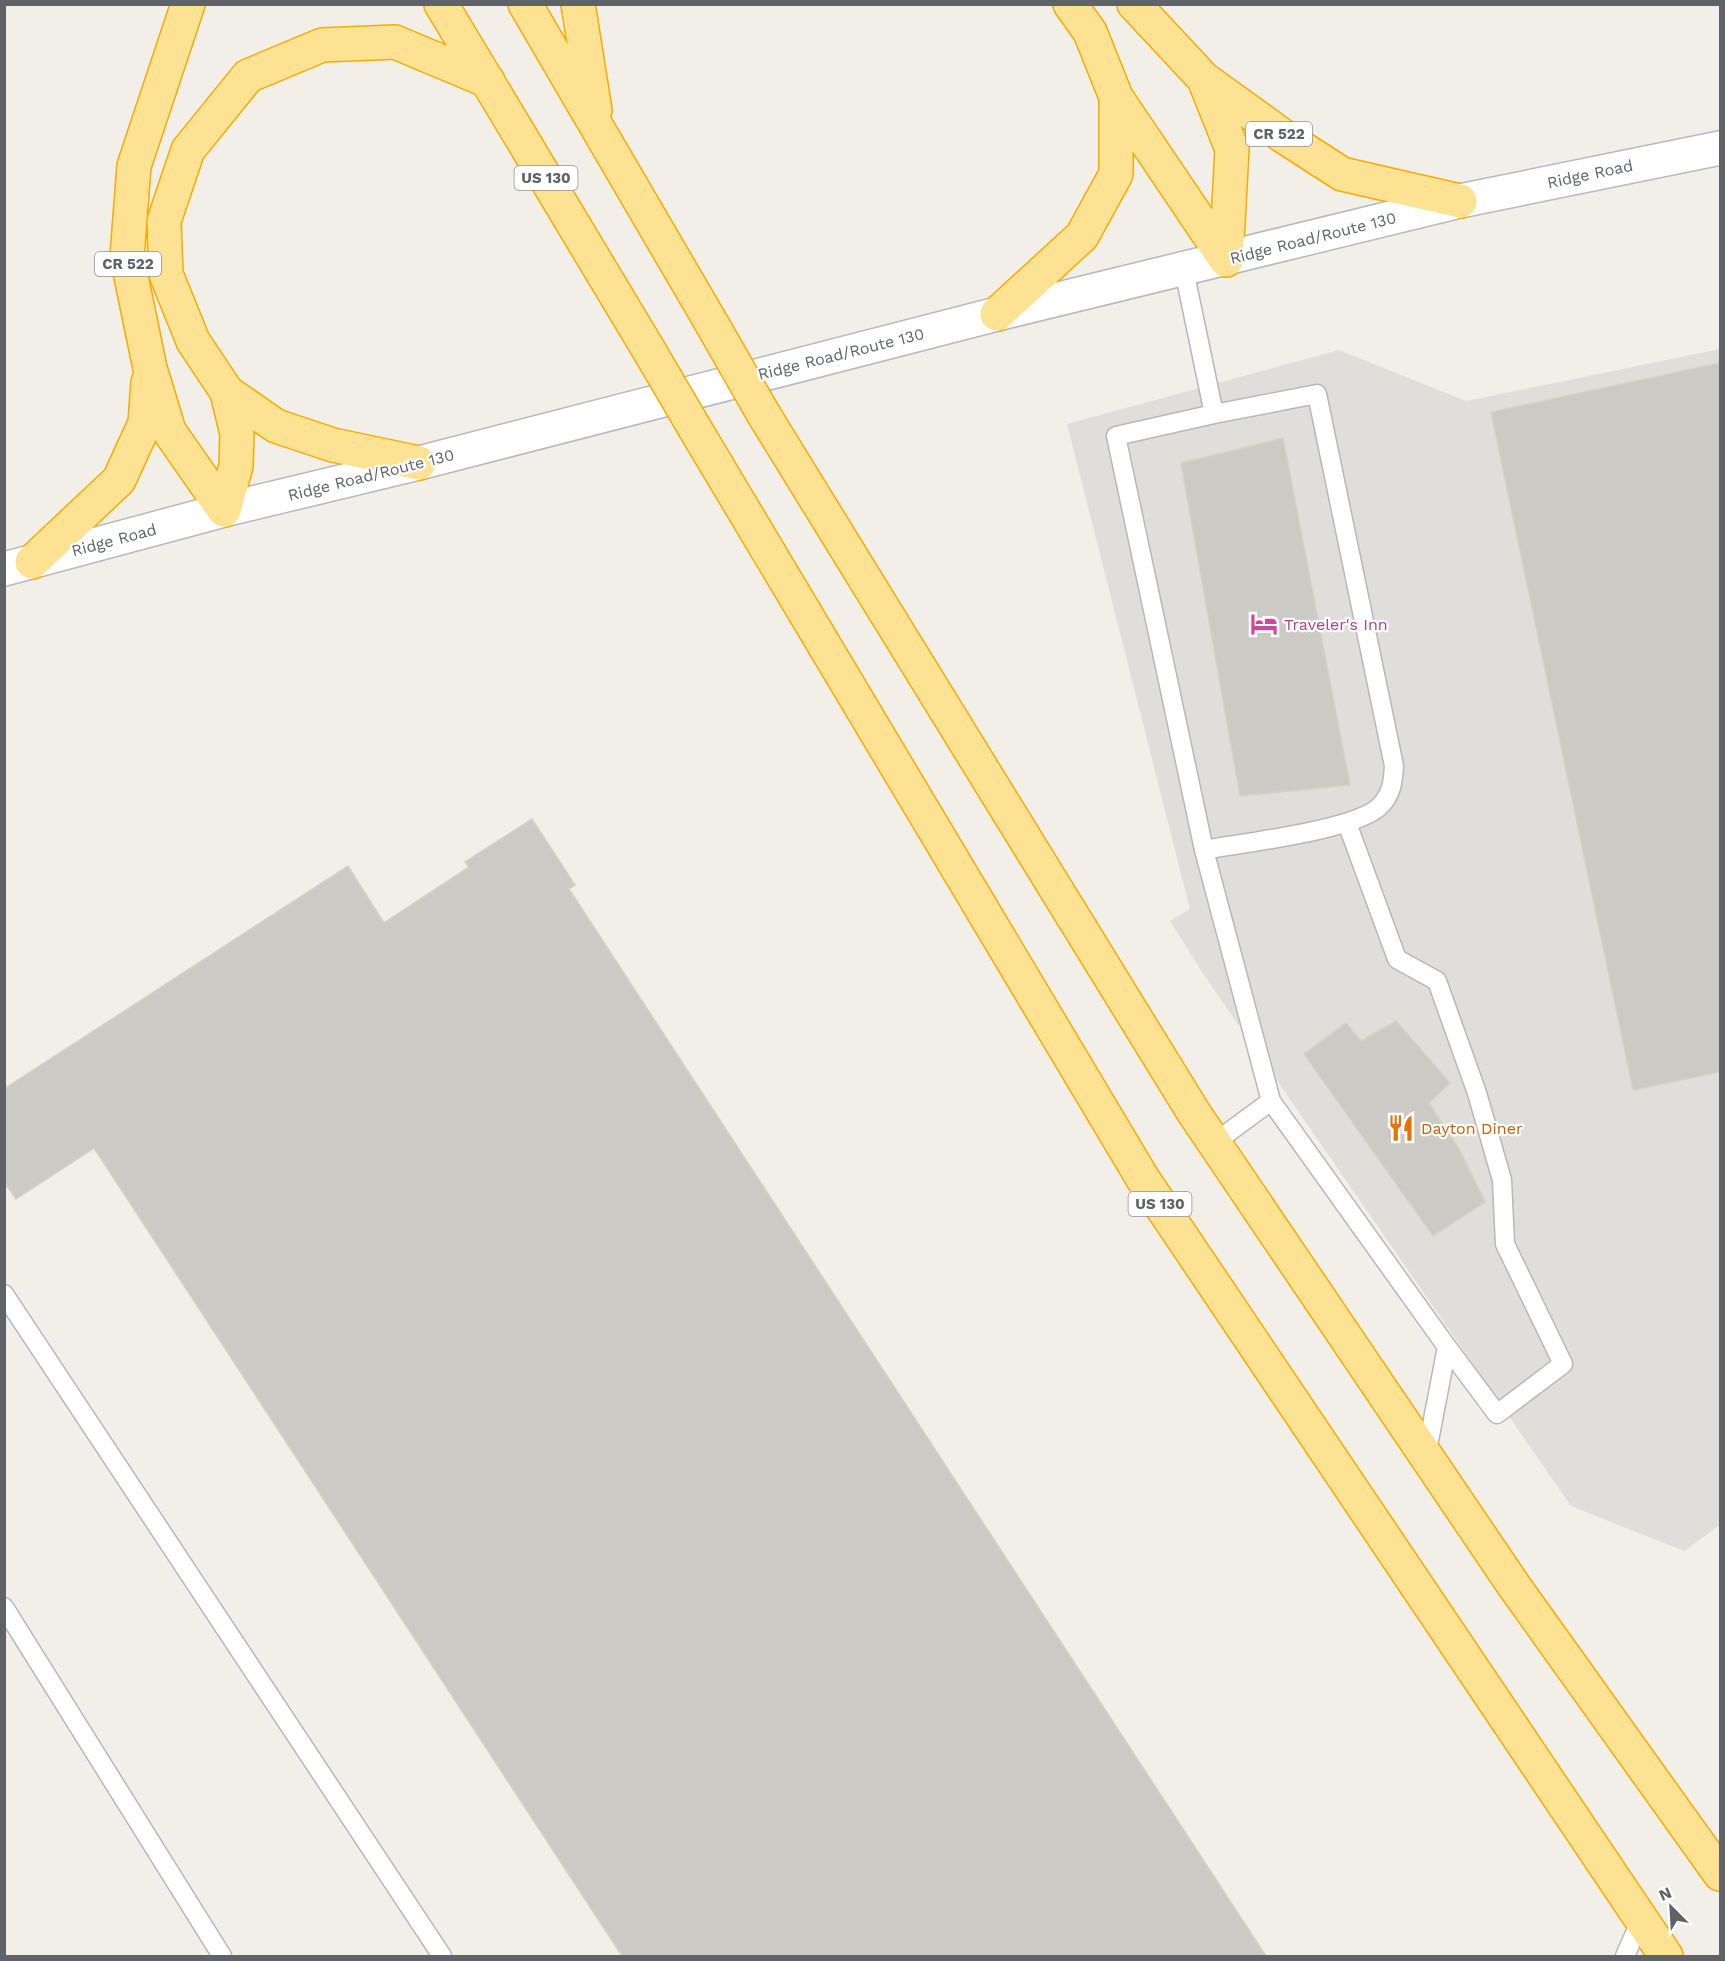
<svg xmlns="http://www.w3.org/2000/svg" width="1725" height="1961" font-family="'Work Sans',sans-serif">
<rect width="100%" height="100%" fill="#f1efe8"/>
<path fill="#e0deda" d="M1720,349V1525L1684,1551L1571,1506L1204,975L1170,921L1190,909L1067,424L1339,350L1466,401Z"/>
<path fill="#cccac5" stroke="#d6d1c6" stroke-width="1.5" d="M1720,363V1072L1633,1090L1491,412Z
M1283,438L1350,785L1240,796L1181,463Z
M532,819L575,885L569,889L1266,1956H622L94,1148L16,1199L4,1182V1089L348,866L384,923L469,867L465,862Z
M1396,1021L1450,1083L1429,1103L1461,1152L1485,1202L1433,1236L1304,1054L1346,1023L1361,1041Z"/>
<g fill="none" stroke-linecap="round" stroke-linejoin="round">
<defs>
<path id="lane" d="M1184,270L1214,414L1317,394L1394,766C1393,781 1392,793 1381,805C1359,830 1241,843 1204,850L1116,436L1214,414
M1347,823L1397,959L1437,981L1477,1093L1502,1180L1505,1244L1563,1364L1497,1414L1447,1347
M1204,850L1271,1101L1447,1347L1426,1456
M1214,1143L1271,1101
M4,1294L442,1956
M4,1607L222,1956
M1625,1956L1641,1920"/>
<path id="secondary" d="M4,569L224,510L419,463L997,314L1460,201L1720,148"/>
<path id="highway" d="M188,4L134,166L127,257L150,368L169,431L224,510
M441,4L650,352
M525,4L712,324
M578,4L595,110
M1070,4L1090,32L1116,97L1226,260
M1134,4L1204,79L1283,136L1342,174L1460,201
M1204,79L1232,149L1226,260
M997,314L1082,236L1116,174V97
M227,392L276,426L333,445L419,463
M764,415L1194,1113L1512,1583L1720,1874
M694,427L1143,1179L1666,1956
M224,510L236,466L237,434L227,392L193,341L166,274L164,221L188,150L248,76L322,45L395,42L488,81
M32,562L119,480L145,423L148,382"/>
</defs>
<use href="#lane" stroke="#b5b8bc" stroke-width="21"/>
<use href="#secondary" stroke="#b6babf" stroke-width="36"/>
<use href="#highway" stroke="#f9ab00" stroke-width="36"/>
<use href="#lane" stroke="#fff" stroke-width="18"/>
<use href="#secondary" stroke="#fff" stroke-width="33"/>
<use href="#highway" stroke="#fde293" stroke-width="33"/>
<defs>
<path id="highway-bridge" d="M712,324L764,415
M650,352L694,427"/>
</defs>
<use href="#highway-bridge" stroke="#f9ab00" stroke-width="36" stroke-linecap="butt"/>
<use href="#highway-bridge" stroke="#fde293" stroke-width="33"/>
</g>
<defs>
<symbol id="hotel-bare" viewBox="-9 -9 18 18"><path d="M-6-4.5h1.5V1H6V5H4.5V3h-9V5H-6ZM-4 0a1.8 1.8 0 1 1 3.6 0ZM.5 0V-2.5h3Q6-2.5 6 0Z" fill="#d1479c" stroke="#fff" stroke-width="2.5" paint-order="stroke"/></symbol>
<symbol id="restaurant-bare" viewBox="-9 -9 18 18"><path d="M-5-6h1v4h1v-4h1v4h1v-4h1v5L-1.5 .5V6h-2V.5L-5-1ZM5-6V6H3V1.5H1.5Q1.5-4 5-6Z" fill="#e8710a" stroke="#fff" stroke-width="2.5" paint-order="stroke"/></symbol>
</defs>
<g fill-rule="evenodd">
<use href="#hotel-bare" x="1245" y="605" width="38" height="38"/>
<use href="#restaurant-bare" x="1382" y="1109" width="38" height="38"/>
</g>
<g text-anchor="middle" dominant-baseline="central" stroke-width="4.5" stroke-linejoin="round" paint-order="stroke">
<g fill="#fff" stroke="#8f9295" stroke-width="1.5">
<rect x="1246" y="122" width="66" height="24" rx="4.5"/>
<rect x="514.5" y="166" width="63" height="24" rx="4.5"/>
<rect x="95" y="252" width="66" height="24" rx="4.5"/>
<rect x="1128.5" y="1192" width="63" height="24" rx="4.5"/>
</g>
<g font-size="15" font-weight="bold" fill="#5f6368">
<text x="1279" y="134">CR 522</text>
<text x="546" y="178">US 130</text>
<text x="128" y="264">CR 522</text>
<text x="1160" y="1204">US 130</text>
</g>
<g font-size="16" fill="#5f6368" stroke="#fff">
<text transform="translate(1590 174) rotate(-12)">Ridge Road</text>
<text transform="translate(1313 238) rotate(-14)">Ridge Road/Route 130</text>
<text transform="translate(841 354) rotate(-14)">Ridge Road/Route 130</text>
<text transform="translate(371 475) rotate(-14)">Ridge Road/Route 130</text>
<text transform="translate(114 540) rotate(-15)">Ridge Road</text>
</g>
<g font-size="16" fill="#b23c85" stroke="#fff" text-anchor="start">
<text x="1284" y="624">Traveler's Inn</text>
</g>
<g font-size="16" fill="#c56008" stroke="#fff" text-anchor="start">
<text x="1421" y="1128">Dayton Diner</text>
</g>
</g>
<rect width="1725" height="1961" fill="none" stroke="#5f6368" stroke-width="12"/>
<g transform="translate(1671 1907) rotate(336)" stroke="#ffffff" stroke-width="4.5" paint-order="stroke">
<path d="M0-4.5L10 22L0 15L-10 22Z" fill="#5f6368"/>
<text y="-9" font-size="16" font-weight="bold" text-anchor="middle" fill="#5f6368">N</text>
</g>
</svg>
